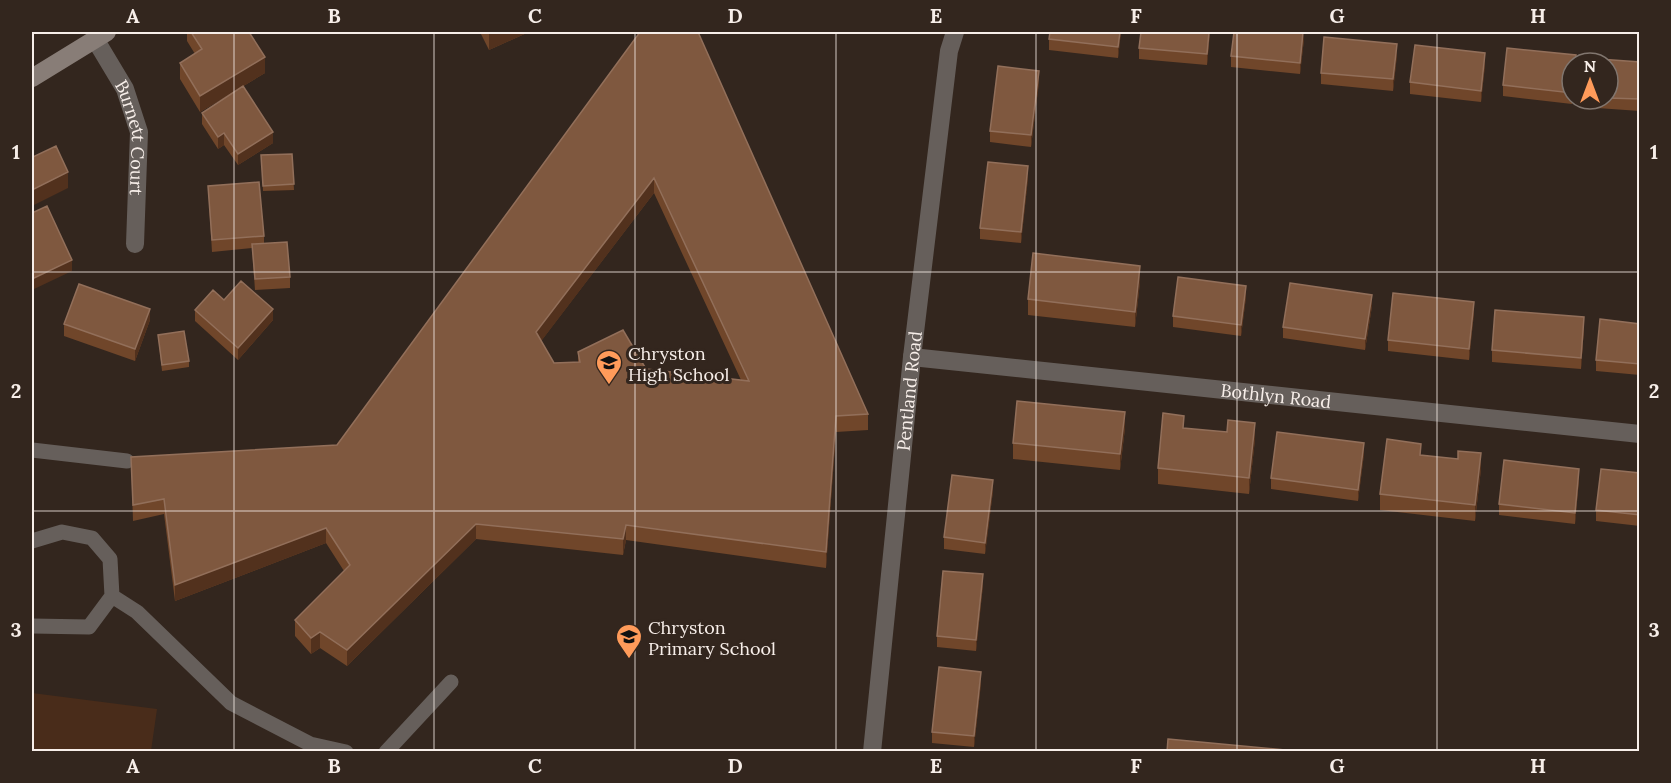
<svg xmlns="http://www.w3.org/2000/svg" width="1671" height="783" font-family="Lora,serif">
<rect width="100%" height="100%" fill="#33261e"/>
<path fill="#492c1a" d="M32,693L157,709L151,751H32Z"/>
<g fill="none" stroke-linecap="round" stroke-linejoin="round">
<path stroke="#665f5b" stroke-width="15" d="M32,450L127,461
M32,541L62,532L92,538L110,559L112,596L89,627L32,626
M112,596L137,612L231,703L310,744L346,752
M386,752L451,682"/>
<g stroke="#665f5b" stroke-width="18">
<path id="s1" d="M95,39L125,89L139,132L135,244"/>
<path id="s2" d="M912,357L1640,434"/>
<path id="s3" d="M872,752L912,357L949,51L955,32"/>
</g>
<path stroke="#887d77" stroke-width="18" d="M32,78L107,32"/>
</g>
<path fill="#70462a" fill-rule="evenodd" d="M187,32H249L265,73L200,112L180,79V63L195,54L187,41Z
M480,32H529L489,50Z
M640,32L868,414V430L836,432L826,568L626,540L623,555L476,539L347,666L320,648L311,654L295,636V620L344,571L326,543L175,601L164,514L133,521L131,457L337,445ZM654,193L741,380L646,369L578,352V362L554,363L541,341Z
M1121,32L1118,58L1049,50V39Z
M1210,32L1207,65L1139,59V48Z
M1304,39L1300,74L1231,67V56Z
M1397,55L1393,91L1321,84V73Z
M1640,62V111L1597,108V99H1608V63Z
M1576,63L1572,104L1503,96V85Z
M1485,65L1481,102L1410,94V82Z
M1039,82L1031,147L990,142V131Z
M202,113L273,143L238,165L224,145L218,149L202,124Z
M292,154L294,190L263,191L261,155Z
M1028,178L1021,243L980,239V228Z
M208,186L264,236V244L290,277V288L255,290L252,248L212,252Z
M1140,282L1135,327L1028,315V299Z
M1246,297L1241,336L1173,327V316Z
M1372,306L1365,350L1283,338V327Z
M195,310L273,320L238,360L195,321Z
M1474,313L1469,360L1388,351V340Z
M150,320L135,361L64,336V324Z
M1640,324V375L1596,371V360Z
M1584,328L1581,369L1492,362V350Z
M158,335L189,361V367L162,371Z
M1125,428L1120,470L1013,459V443Z
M1184,428L1255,439L1249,494L1158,484V468Z
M1364,454L1358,501L1271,489V478Z
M1421,455L1481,469L1475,521L1380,510V494Z
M1640,473V526L1596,521V510Z
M1579,480L1575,524L1499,515V504Z
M993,491L985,554L944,549V537Z
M983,585L976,651L937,647V636Z
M981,683L974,747L932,743V732Z"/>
<path fill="#52311d" d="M495,32H529L489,50V34Z
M1120,32H1121L1118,58V47Z
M1209,32H1210L1207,65V54Z
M1304,32V39L1300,74V63Z
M1397,44V55L1393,91V79Z
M1485,53V65L1481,102V91Z
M265,57V73L200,112V96Z
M1039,71V82L1031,147V135Z
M273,132V143L238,165V154Z
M224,133V145L218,149V137Z
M1028,166V178L1021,243V232Z
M68,172V188L32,206V190Z
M654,178V193L536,348V332Z
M72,260V271L32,290V279Z
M1140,266V282L1135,327V312Z
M1246,286V297L1241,336V325Z
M1372,295V306L1365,350V339Z
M1474,302V313L1469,360V349Z
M150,309V320L135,361V349Z
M273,309V320L238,360V348Z
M1584,317V328L1581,369V358Z
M1125,412V428L1120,470V454Z
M836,416V432L826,568V552Z
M1255,423V439L1249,494V478Z
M1364,443V454L1358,501V490Z
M1481,453V469L1475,521V505Z
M1579,469V480L1575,524V513Z
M993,480V491L985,554V543Z
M476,524V539L347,666V650Z
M626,525V540L623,555V539Z
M326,528V543L175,601V585Z
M983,574V585L976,651V640Z
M320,632V648L311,654V638Z
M981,672V683L974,747V736Z"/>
<path fill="#7f583f" stroke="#926f5a" stroke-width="1.5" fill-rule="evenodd" d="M191,32H249L265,57L200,96L180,63L202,49Z
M640,32H698L868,414L836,416L826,552L626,525L623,539L476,524L347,650L320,632L311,638L295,620L350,565L326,528L175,585L164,499L133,505L131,457L337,445ZM654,178L749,381L646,369L623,330L578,352L580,362L554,363L536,332Z
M1050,32H1120L1118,47L1049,39Z
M1141,32H1209L1207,54L1139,48Z
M1234,32H1303L1300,63L1231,56Z
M1324,37L1397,44L1393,79L1321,73Z
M1415,45L1485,53L1481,91L1410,82Z
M1507,48L1576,55L1575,63H1572V93L1503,85Z
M1599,59L1640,62V99L1608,98V63H1598Z
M998,66L1039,71L1031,135L990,131Z
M243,86L273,132L238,154L224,133L218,137L202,113Z
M56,146L68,172L32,190V154L33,157Z
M292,154L294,184L263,186L261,155Z
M988,162L1028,166L1021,232L980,228Z
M259,182L264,236L212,240L208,186Z
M47,206L72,260L32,279V213Z
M287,242L290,277L255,279L252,244Z
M1033,253L1140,266L1135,312L1028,299Z
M1178,277L1246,286L1241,325L1173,316Z
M241,281L273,309L238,348L195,310L213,290L224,300Z
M1290,283L1372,295L1365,339L1283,327Z
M79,284L150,309L135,349L64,324Z
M1393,293L1474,302L1469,349L1388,340Z
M1495,310L1584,317L1581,358L1492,350Z
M1600,319L1640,324V364L1596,360Z
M184,331L189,361L162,365L158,335Z
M1017,401L1125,412L1120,454L1013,443Z
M1163,413L1184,416L1183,428L1227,432L1228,420L1255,423L1249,478L1158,468Z
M1277,432L1364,443L1358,490L1271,478Z
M1387,439L1421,444L1420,455L1458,459V451L1481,453L1475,505L1380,494Z
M1504,460L1579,469L1575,513L1499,504Z
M1601,469L1640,473V515L1596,510Z
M952,475L993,480L985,543L944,537Z
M943,571L983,574L976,640L937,636Z
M939,667L981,672L974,736L932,732Z
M1168,739L1306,752H1167Z"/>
<path fill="none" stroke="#f7eee9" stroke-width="1.5" stroke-opacity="0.55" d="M234,32V752M434,32V752M635,32V752M836,32V752M1036,32V752M1237,32V752M1437,32V752M32,272H1640M32,511H1640"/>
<defs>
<symbol id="school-pin" viewBox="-11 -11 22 30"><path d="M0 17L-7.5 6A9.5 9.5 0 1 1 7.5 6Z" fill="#ff9b5a" stroke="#33261e"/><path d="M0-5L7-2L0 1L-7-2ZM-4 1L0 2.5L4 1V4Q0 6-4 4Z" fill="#111"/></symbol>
</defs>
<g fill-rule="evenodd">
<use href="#school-pin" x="594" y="348" width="30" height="40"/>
<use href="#school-pin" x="614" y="622" width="30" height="40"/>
</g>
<g text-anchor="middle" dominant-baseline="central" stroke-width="6" stroke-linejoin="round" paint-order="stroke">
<g font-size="18" fill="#f7eee9" stroke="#33261e">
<text stroke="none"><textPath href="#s1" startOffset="108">Burnett Court</textPath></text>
<text stroke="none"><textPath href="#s3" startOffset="363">Pentland Road</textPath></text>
<text stroke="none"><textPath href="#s2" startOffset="366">Bothlyn Road</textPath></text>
</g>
<g font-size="18" fill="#f7eee9" stroke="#33261e" text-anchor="start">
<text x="628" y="353">Chryston<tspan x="628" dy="21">High School</tspan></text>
<text x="648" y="627">Chryston<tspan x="648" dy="21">Primary School</tspan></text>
</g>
</g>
<rect width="1671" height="783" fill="none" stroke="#33261e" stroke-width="66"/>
<g transform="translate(1590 81)"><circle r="28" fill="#33261e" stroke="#81766f" stroke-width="1.5"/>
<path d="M0-4.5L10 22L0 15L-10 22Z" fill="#ff9b5a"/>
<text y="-9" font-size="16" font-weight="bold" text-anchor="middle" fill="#f7eee9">N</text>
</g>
<rect x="33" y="33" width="1605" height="717" fill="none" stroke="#f7eee9" stroke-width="2"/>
<g font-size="20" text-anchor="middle" font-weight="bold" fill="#f7eee9">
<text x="133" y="23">A</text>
<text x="334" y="23">B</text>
<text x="535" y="23">C</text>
<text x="735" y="23">D</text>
<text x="936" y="23">E</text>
<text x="1136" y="23">F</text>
<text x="1337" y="23">G</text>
<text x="1538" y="23">H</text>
<text x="16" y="159">1</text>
<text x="1654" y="159">1</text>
<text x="16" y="398">2</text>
<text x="1654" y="398">2</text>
<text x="16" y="637">3</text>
<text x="1654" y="637">3</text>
<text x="133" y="773">A</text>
<text x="334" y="773">B</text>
<text x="535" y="773">C</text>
<text x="735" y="773">D</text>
<text x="936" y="773">E</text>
<text x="1136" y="773">F</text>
<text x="1337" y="773">G</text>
<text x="1538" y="773">H</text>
</g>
</svg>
